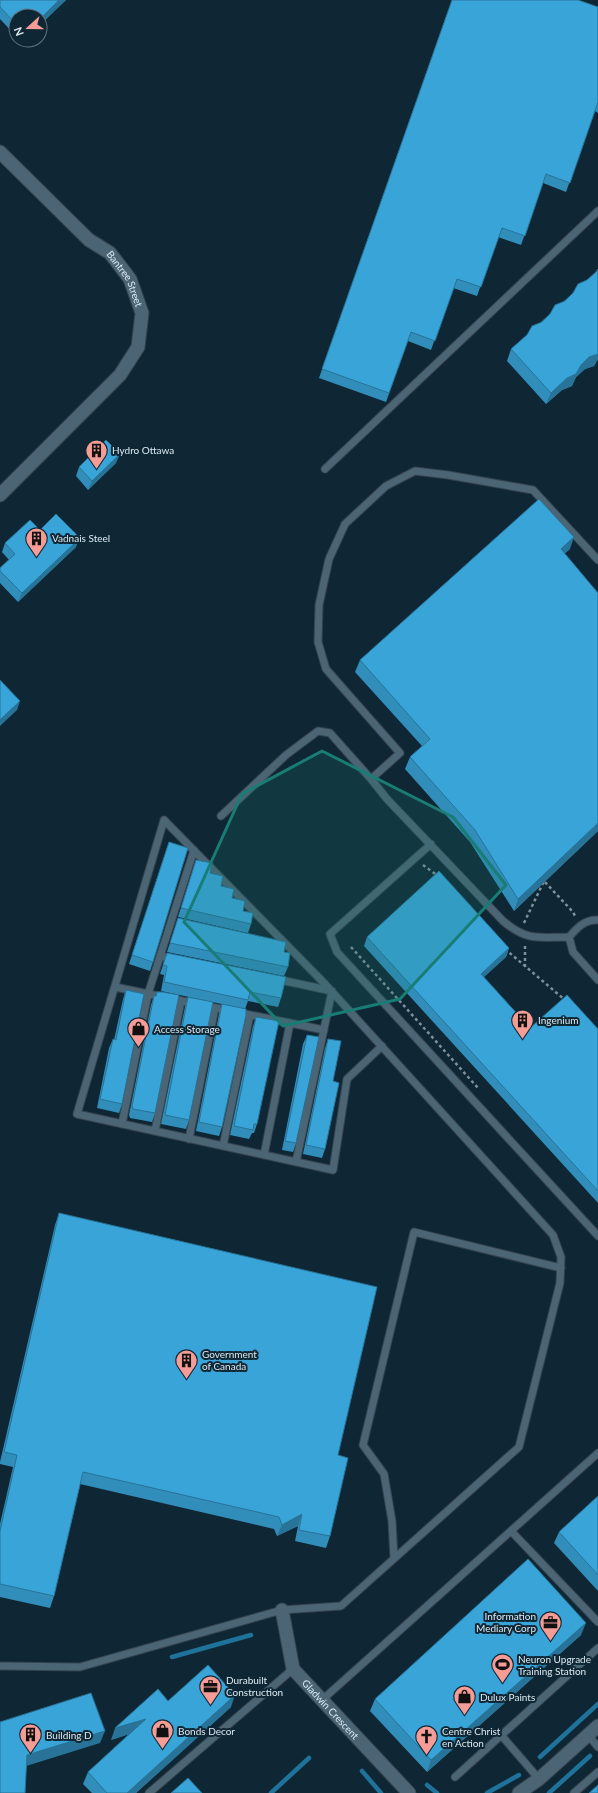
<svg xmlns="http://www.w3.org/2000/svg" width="598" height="1793" font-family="Lato,sans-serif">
<rect width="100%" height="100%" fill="#0f2734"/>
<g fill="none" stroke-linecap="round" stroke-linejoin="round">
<path stroke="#1f7299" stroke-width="4.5" d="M172,1657L251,1635
M540,1757L598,1704
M362,1771L381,1793
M427,1785L437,1793
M271,1793L309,1758
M487,1793L519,1775
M549,1793L590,1756"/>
<defs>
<path id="service" d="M325,469L598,211
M371,779L400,753L326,669L318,642L319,605L329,559L345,524L386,486L415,471L448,475L533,490L598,560
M221,816L286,755L318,731L330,733L371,779L387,799L503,921C528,942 539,937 569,937
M431,844L330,934L337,952L598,1236
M598,920C585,919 577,928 569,937L573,952L598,980
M160,956L173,959
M276,979L332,991L296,1162
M115,987L324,1030
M122,1124L148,994L194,850
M155,1131L181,1001
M189,1139L215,1008
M223,1146L250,1015
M264,1155L290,1023
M511,1531L598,1622
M394,1558L392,1521L384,1474L363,1445L414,1232L561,1268
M0,1666L80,1667L282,1610L341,1606L519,1447L560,1283L561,1257L553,1235L325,984L164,820L77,1114L333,1170L347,1079L382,1046
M322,1700L598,1453
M501,1735L539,1779
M588,1735L598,1747
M455,1777L598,1648
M149,1793L293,1669
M574,1793L598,1772"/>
<g id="minor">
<path id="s1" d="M0,152L89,240L110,253L130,279L142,313L138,347L120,375L0,495"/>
<path id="s2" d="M282,1610L293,1669L409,1793"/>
<path d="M519,1793L539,1779L598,1726"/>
</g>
</defs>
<use href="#service" stroke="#35434f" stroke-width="9"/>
<use href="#minor" stroke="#35434f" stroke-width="15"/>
<path stroke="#7d909b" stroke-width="2.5" stroke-dasharray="3 3" stroke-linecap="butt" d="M423,865L438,876
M524,923L544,881L573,912L575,916
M525,946V967
M351,947L478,1088
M505,949L565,1000"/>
<use href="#service" stroke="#4b6574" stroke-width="7"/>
<use href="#minor" stroke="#4b6574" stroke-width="13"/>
</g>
<path fill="#318dba" d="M0,0H66L40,25V16H16V36L0,19Z
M452,0L598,7V113L595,111L566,192L543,183L521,245L498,237L477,296L453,288L431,350L408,341L386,402L319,378Z
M20,40H28L24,44Z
M598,269V359L594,366L585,369L576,377L572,386L562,390L546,404L507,361L511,349L596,272Z
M116,463L88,490L76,476L79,467Z
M40,530L76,547L18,602L0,583V568L9,560L2,552L5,543Z
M570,549L564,554L598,593V831L514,911L470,842L405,769L410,757L422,746L355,672L360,660Z
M169,842L153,962L150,971L129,964Z
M196,860L210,873L243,911L251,924L248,933L178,917Z
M178,918L284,952L288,967L284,976L167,952Z
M367,937L509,948L506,957L484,977L530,1028L598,1029V1203L364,946Z
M167,953L281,998L278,1007L248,1001L245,1009L161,991L164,975L160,974Z
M126,990L122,1104L119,1113L97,1108L109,1048L113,1039L114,1040L123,999Z
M157,992L155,1113L152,1122L130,1118L129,1115L151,1005L154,996H156Z
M188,997L189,1120L186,1129L161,1124L185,1007Z
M222,1004V1127L219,1136L196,1131L219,1014Z
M256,1017L257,1124L254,1133H252L249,1139L230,1135L253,1026Z
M307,1035L296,1143L293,1152L282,1150L303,1044Z
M328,1039L333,1081L325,1149L322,1158L303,1154L325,1048Z
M59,1213L338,1455L330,1536L326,1548L295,1541L298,1526L277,1536L274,1529L80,1484L54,1596L50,1608L0,1597V1524L13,1467L0,1464V1462L55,1225Z
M598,1496V1591L554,1543L559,1532Z
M581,1635L427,1772L370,1711L375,1699Z
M168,1701L231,1707L136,1793H92L83,1784L88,1772L129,1734L111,1740Z"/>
<path fill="#287397" d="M59,0H66L40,25V19Z
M25,40H28L24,44Z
M598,354V359L594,366L585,369L576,377L572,386L562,390L546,404L551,393L589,357Z
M120,454L116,463L88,490L92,481Z
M574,537L570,549L556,561L561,549Z
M80,538L76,547L18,602L22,593Z
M20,701L17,710L0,726V720Z
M598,823V831L514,911L518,899Z
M509,948L506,957L477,983L481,974Z
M302,1514L298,1526L277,1536L282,1525Z
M586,1623L581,1635L427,1772L431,1760Z
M235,1695L231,1707L136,1793H127Z
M146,1719L142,1730L111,1740L115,1728Z
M105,1731L100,1743L23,1767L27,1755Z"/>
<path fill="#39a4d8" stroke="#287397" d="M0,0H59L40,19V16H16V24L0,7Z
M452,0H578L598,7V102L570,183L546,174L525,236L502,228L481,287L457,279L435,341L411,332L389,393L322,369Z
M598,269V354L589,357L581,365L576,374L567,378L551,393L511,349L527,335L532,326L542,322L550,314L555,305L565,301L573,293L578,284L587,280L596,272Z
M106,440L120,454L92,481L79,467Z
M539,499L574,537L561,549L598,593V823L518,899L475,830L410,757L430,739L360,660Z
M56,514L80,538L22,593L0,571V568L15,554L5,543L30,520L40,530Z
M0,680L20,701L0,720Z
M169,842L188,848L153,962L132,955Z
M196,860L212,863L210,873L223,876L221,886L234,889L232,898L245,901L243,911L253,913L251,924L181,908Z
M439,871L509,948L481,974L530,1028L567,995L598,1029V1191L367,937Z
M178,918L286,942L284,952L290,953L288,967L170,943Z
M167,953L286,977L281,998L250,992L248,1000L164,982L167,966L163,965Z
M126,990L144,994L122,1104L100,1099L113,1039L116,1040Z
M157,992H162L179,995L155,1113L133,1109L132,1106L154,996H156Z
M188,997L213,1002L189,1120L165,1115Z
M222,1004L246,1009V1015L222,1127L199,1122Z
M256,1017L279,1021L257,1124H254L253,1130L234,1126Z
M307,1035L319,1037L296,1143L285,1141Z
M328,1039L341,1041L333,1081L339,1083L325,1149L306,1145Z
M59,1213L377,1287L338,1455L348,1458L330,1536L299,1530L302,1514L282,1525L279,1517L83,1472L54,1596L0,1584V1531L17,1455L4,1452Z
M598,1496V1575L559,1532Z
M528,1559L586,1623L431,1760L375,1699Z
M208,1665L235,1695L127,1793H107L88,1772L146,1719L115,1728L158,1689L168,1701Z
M91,1693L105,1731L27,1755L25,1793H0V1722Z
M188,1778L202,1793H171Z
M598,1785V1793H589Z"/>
<path fill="#197c75" fill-opacity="0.2" stroke="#197c75" stroke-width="3" stroke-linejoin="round" d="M322,751L453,817L506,885L400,999L283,1026L184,922L242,794Z"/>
<defs>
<symbol id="building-pin" viewBox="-11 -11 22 30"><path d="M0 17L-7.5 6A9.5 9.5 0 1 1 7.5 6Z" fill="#f59c96" stroke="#0f2734"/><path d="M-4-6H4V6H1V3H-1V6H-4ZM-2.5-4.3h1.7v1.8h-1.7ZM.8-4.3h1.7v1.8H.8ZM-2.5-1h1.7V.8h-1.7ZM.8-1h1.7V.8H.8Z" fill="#111"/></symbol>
<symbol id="shop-pin" viewBox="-11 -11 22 30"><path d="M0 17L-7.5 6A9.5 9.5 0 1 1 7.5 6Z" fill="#f59c96" stroke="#0f2734"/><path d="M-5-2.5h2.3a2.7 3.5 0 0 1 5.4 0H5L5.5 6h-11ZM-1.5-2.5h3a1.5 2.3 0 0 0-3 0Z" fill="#111"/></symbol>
<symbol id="office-pin" viewBox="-11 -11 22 30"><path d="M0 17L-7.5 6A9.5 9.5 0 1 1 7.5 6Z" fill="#f59c96" stroke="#0f2734"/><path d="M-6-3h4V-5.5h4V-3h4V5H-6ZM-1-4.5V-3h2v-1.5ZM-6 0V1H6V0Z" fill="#111"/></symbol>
<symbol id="stadium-pin" viewBox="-11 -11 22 30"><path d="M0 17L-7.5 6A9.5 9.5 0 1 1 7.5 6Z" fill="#f59c96" stroke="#0f2734"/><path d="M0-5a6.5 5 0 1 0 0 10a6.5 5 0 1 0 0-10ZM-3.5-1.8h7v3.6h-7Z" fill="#111"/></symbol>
<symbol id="church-pin" viewBox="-11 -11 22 30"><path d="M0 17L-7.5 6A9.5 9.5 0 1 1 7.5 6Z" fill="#f59c96" stroke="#0f2734"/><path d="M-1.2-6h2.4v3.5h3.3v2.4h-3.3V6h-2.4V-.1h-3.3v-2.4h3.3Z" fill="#111"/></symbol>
</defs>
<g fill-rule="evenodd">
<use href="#building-pin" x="84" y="438" width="25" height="34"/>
<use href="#building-pin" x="24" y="526" width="25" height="34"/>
<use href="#building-pin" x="510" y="1008" width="25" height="34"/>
<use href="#shop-pin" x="126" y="1016" width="25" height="34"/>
<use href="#building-pin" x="174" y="1348" width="25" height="34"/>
<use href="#office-pin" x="538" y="1610" width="25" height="34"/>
<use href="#stadium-pin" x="490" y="1652" width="25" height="34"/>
<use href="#office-pin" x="198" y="1674" width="25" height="34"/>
<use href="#shop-pin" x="452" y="1684" width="25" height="34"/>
<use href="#shop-pin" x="150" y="1718" width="25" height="34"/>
<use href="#building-pin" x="18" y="1722" width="25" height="34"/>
<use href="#church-pin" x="414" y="1724" width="25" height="34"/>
</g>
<g text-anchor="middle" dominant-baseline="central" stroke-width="4" stroke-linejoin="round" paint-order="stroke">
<g font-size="10" fill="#dbe9f2" stroke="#0f2734">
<text stroke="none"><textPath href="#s1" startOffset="180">Bantree Street</textPath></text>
<text stroke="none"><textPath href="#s2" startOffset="115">Gladwin Crescent</textPath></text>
</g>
<g font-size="10" fill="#dbe9f2" stroke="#0f2734" text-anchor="start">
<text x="112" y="450">Hydro Ottawa</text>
<text x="52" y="538">Vadnais Steel</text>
<text x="538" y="1020">Ingenium</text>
<text x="154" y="1029">Access Storage</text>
<text x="202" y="1354">Government<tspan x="202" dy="12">of Canada</tspan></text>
<text x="536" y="1616" text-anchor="end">Information<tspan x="536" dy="12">Mediary Corp</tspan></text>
<text x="518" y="1659">Neuron Upgrade<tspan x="518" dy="12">Training Station</tspan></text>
<text x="226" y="1680">Durabuilt<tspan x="226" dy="12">Construction</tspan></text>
<text x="480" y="1697">Dulux Paints</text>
<text x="178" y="1731">Bonds Decor</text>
<text x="442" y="1731">Centre Christ<tspan x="442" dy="12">en Action</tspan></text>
<text x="46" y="1735">Building D</text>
</g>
</g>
<g transform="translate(28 28) rotate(249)"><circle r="19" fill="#0f2734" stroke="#617580"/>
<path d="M0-3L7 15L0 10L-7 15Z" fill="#f59c96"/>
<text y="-6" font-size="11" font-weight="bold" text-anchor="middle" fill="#dbe9f2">N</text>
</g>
</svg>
